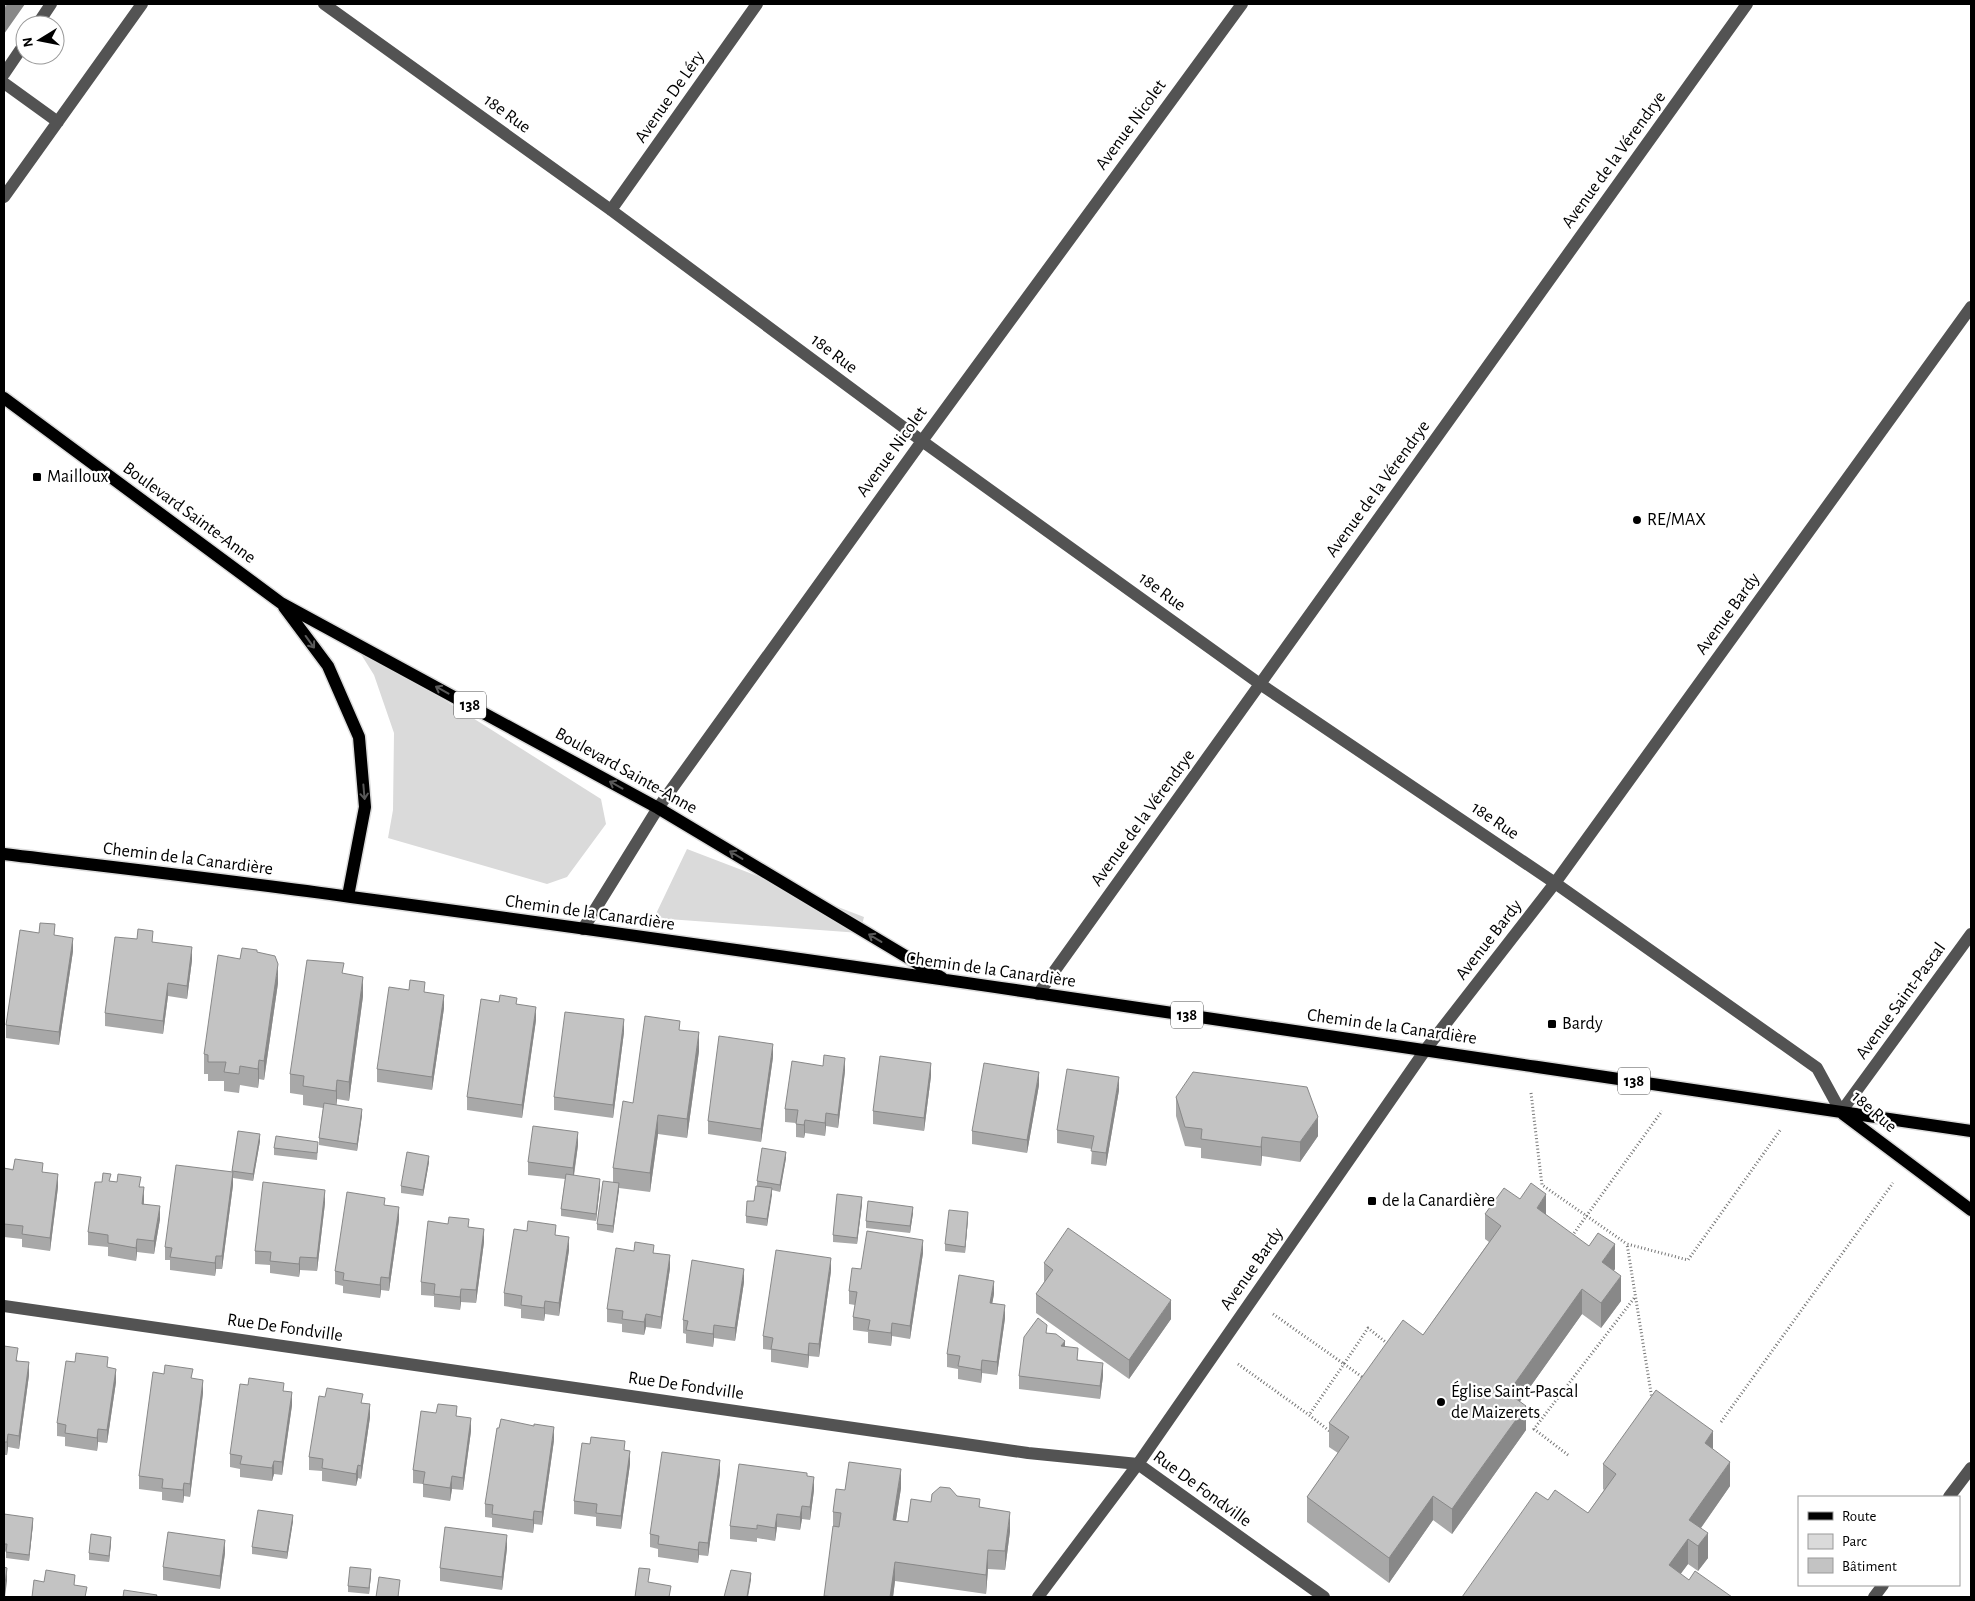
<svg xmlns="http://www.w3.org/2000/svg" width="1975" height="1601" font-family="'Alegreya Sans',sans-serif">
<rect width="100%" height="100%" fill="#fff"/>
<path fill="#dadada" d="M354,643L601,799L606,824L567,877L547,884L388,838L393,810L394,733L374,675Z
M687,849L864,917L860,933L654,918Z"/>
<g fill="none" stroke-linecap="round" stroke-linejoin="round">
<defs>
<path id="major" d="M4,398L281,603L658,808L942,978
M284,607L328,666L359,737L365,807L348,896
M4,854C119,868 235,881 351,897C892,969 1431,1052 1971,1131
M1843,1114L1971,1210"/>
</defs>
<use href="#major" stroke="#dbdbdb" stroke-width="15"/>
<path stroke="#757575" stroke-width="3" stroke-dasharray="1 2.5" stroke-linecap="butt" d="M1531,1093L1542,1185L1627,1244
M1572,1236L1662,1111
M1273,1314L1344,1364L1368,1328L1388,1344
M1238,1364L1309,1415
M1652,1399L1627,1244L1688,1260L1781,1129
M1721,1422L1893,1183
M1332,1433L1309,1415L1344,1364L1365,1379
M1568,1455L1534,1429L1635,1297"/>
<path stroke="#535353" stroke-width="12" d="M324,4L611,210L922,441L1260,684L1555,883L1817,1068L1841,1112L1971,934
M37,25L51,4
M4,74L25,43
M4,83L58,122
M4,197L142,4
M611,210L757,4
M583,929L658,808L922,441L1242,4
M1038,994L1747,4
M4,1306L1028,1453L1138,1464L1324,1597
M1949,1497L1971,1468
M1038,1597L1138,1464L1426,1049L1555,883L1971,307
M1874,1597L1883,1585"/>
<use href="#major" stroke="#000" stroke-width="12"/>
</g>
<path fill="#a8a8a8" d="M55,935L73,951L59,1045L6,1038V1025Z
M153,942L192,960L187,999L168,996L163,1034L105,1026V1013Z
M257,952L278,983L264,1080L259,1079L258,1088L240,1085L239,1093L224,1091V1081H208V1074H204V1054L240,959Z
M344,974L363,996L349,1101L337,1099L336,1105L362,1115L357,1151L319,1145V1138L323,1108L303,1105V1095L290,1093V1074Z
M425,992L444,1008L432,1090L377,1082V1069Z
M517,1004L536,1020L522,1118L467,1110V1097Z
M680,1030L699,1051L687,1138L658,1134L650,1192L619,1188L613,1233L597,1230V1224L613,1183V1168L633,1103Z
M624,1032L613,1118L554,1110V1097Z
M773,1057L761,1142L708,1134V1121Z
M845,1071L838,1128L826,1126L825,1136L805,1133L804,1138L796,1137V1123L785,1122V1109Z
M931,1076L924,1131L873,1124V1111Z
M1039,1085L1027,1153L972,1144V1131Z
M1119,1090L1106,1166L1091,1164L1092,1149L1057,1143V1130Z
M1176,1097L1318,1136L1300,1162L1262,1156L1261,1166L1201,1158V1148L1185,1146L1176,1116Z
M238,1131L260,1141L253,1181L233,1178V1185L222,1269H216L215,1276L170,1270V1260H165V1247L232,1172Z
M578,1145L574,1176L600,1186L596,1221L561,1216V1209L565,1179L528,1175V1162Z
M274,1148H318L317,1160L274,1155Z
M786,1158L780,1192L772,1190L767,1226L746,1223V1216L754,1201L757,1186V1181Z
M429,1162L423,1196L401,1193V1186Z
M4,1168L43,1172L58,1187L50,1251L22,1247V1239L4,1237Z
M111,1181L141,1187L144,1200V1204L160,1219L154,1254L137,1252L136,1261L108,1256V1247L88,1245V1232L102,1182Z
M1520,1199L1546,1215L1615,1269L1613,1271L1621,1301L1601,1328L1582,1314L1520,1401L1526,1430L1474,1503L1452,1534L1433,1520L1389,1583L1307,1522V1497L1338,1453L1329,1447V1423L1423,1335L1489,1242L1485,1239V1214Z
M325,1203L317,1271L300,1270L299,1277L270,1273V1265L255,1264V1251Z
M862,1204L857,1244L833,1242V1235Z
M385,1205L399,1220L389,1291L381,1290L380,1298L343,1293V1286L335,1284V1271Z
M913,1213L910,1233L866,1228V1221Z
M968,1219L965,1253L945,1251V1244Z
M469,1227L484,1242L476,1303L461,1302L460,1310L434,1307V1296L421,1295V1282Z
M556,1235L569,1250L559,1316L545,1314L544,1321L521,1318V1309L504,1306V1293Z
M634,1251L654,1253L670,1268L661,1329L646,1327L644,1335L622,1332V1324L607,1322V1309Z
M923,1253L910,1339L892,1336L891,1346L868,1343V1332L853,1330V1317L855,1305L849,1304V1291L861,1269Z
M1044,1263L1171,1319L1129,1379L1036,1313V1294L1044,1282Z
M831,1271L819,1357L809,1356L808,1368L771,1362V1350L763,1349V1336Z
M744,1282L735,1341L714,1338L713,1347L686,1343V1334L683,1333V1320Z
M994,1294L992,1303L1005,1318L997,1375L982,1373L981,1383L958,1379V1369L947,1367V1354Z
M1047,1333L1065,1347L1078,1360L1103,1376L1100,1399L1019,1389V1376Z
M4,1346L18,1361L29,1375L19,1449L8,1447L7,1455H4Z
M108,1368L116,1382L107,1443L98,1442L97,1451L65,1446V1437L57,1436V1423Z
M193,1379L203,1393L190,1497L184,1496L183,1503L162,1500V1492L139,1489V1476Z
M284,1391L292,1405L282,1475L274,1474L272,1481L240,1477V1469L230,1467V1454Z
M363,1403L370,1417L361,1479L358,1478L356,1486L322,1481V1471L309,1470V1457Z
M457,1416L471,1431L463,1490L452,1489L450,1501L423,1497V1484L413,1483V1470Z
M554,1440L542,1525L534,1524L533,1533L492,1527V1518L485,1517V1504Z
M1713,1449L1730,1486L1701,1528L1708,1558L1698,1571L1688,1564L1680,1574L1689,1580L1732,1597H1462L1548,1500L1588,1513L1604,1490L1603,1489V1464Z
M625,1450L630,1464L621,1529L596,1526V1517L574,1514V1501Z
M720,1473L708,1556L699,1555L698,1563L658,1557V1549L650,1547V1534Z
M807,1476L814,1490L810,1520L802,1519L800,1530L777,1527L775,1541L757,1538V1542L730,1539V1526Z
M901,1488L896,1520L908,1522L931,1502L957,1496L980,1507L1010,1531L1005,1570L988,1569L986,1594L895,1581L893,1597H824L833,1531V1512L845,1490Z
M4,1514L33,1524L29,1561L6,1558V1551L4,1550Z
M293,1521L287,1559L252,1554V1547Z
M111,1543L109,1562L89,1560V1553Z
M507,1548L502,1590L440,1581V1568Z
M225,1553L220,1589L163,1580V1567Z
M371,1575L369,1594L348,1592V1586Z"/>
<path fill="#888" d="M8,4H25L4,34V9Z
M73,938V951L59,1045V1032Z
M192,947V960L187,999V986Z
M278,964V983L264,1080V1061Z
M363,977V996L349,1101V1082Z
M168,983V996L163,1034V1021Z
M444,995V1008L432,1090V1077Z
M536,1007V1020L522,1118V1105Z
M624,1019V1032L613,1118V1105Z
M699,1032V1051L687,1138V1119Z
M773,1044V1057L761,1142V1129Z
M845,1058V1071L838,1128V1115Z
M259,1060V1079L258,1088V1069Z
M931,1063V1076L924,1131V1118Z
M1039,1072V1085L1027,1153V1140Z
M1119,1077V1090L1106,1166V1153Z
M337,1080V1099L336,1110V1091Z
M362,1109V1115L357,1151V1144Z
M826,1113V1126L825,1136V1123Z
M658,1115V1134L650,1192V1173Z
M1318,1117V1136L1300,1162V1142Z
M805,1120V1133L804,1138V1125Z
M578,1132V1145L573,1180V1168Z
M260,1134V1141L253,1181V1174Z
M1262,1137V1156L1261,1166V1147Z
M786,1152V1158L780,1192V1185Z
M429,1156V1162L423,1196V1190Z
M233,1172V1185L222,1269V1256Z
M58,1174V1187L50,1251V1238Z
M600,1179V1186L596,1221V1214Z
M619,1183V1190L613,1233V1226Z
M144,1187V1200L142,1217V1204Z
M772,1188V1195L767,1226V1219Z
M325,1190V1203L317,1271V1258Z
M1546,1194V1219L1537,1208Z
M862,1197V1204L857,1244V1238Z
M160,1206V1219L154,1254V1241Z
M399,1207V1220L389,1291V1278Z
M913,1207V1213L910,1233V1226Z
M968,1212V1219L965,1253V1247Z
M484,1229V1242L476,1303V1290Z
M569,1237V1250L559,1316V1303Z
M137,1239V1252L136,1261V1248Z
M923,1240V1253L910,1339V1326Z
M1615,1244V1269L1602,1287V1262Z
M670,1255V1268L661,1329V1317Z
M216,1256V1269L215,1276V1263Z
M300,1257V1270L299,1277V1264Z
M831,1258V1271L819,1357V1344Z
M744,1269V1282L735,1341V1328Z
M1621,1276V1301L1601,1328V1303Z
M381,1277V1290L380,1298V1285Z
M994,1281V1294L990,1316V1303Z
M461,1289V1302L460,1310V1297Z
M1582,1289V1314L1508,1418V1393Z
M1171,1300V1319L1129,1379V1360Z
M545,1301V1314L544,1321V1308Z
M1005,1305V1318L997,1375V1362Z
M646,1314V1327L644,1335V1322Z
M892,1323V1336L891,1346V1333Z
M714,1325V1338L713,1347V1334Z
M1065,1341V1354L1061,1346Z
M809,1343V1356L808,1368V1355Z
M982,1360V1373L981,1383V1370Z
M29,1362V1375L19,1449V1436Z
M1103,1363V1376L1100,1399V1386Z
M116,1369V1382L107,1443V1430Z
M203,1380V1393L190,1497V1484Z
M292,1392V1405L282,1475V1462Z
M370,1404V1417L361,1479V1466Z
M1526,1406V1430L1452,1534V1509Z
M471,1418V1431L463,1490V1478Z
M554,1427V1440L542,1525V1512Z
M98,1429V1442L97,1451V1438Z
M1713,1431V1456L1705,1443Z
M8,1434V1447L7,1455V1442Z
M630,1451V1464L621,1529V1516Z
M720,1460V1473L708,1556V1543Z
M274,1461V1474L272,1481V1468Z
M1730,1462V1486L1691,1542L1689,1520Z
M358,1465V1478L356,1486V1474Z
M901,1469V1488L893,1539V1520Z
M452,1476V1489L450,1501V1488Z
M814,1477V1490L810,1520V1507Z
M184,1483V1496L183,1503V1490Z
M1433,1496V1520L1389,1583V1558Z
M802,1506V1519L800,1530V1517Z
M534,1511V1524L533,1533V1520Z
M1010,1512V1531L1005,1570V1551Z
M777,1514V1527L775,1541V1528Z
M293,1515V1521L287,1559V1552Z
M33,1518V1524L29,1561V1555Z
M1708,1533V1558L1698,1571V1546Z
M507,1535V1548L502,1590V1577Z
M111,1537V1543L109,1562V1556Z
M1688,1539V1564L1669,1590V1565Z
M225,1540V1553L220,1589V1576Z
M699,1542V1555L698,1563V1550Z
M988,1550V1569L986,1594V1575Z
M895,1562V1581L893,1597H890Z
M7,1568V1581L5,1597H4V1592Z
M371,1569V1575L369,1594V1588Z
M751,1573V1580L748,1597H747Z"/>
<path fill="#c3c3c3" stroke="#888" d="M4,4H8L4,9Z
M40,923L55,924L54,935L73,938L59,1032L6,1025L20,930L39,933Z
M138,929L153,931L152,942L192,947L187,986L168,983L163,1021L105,1013L115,937L137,939Z
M242,948L257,950V952L275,956L278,964L264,1061L259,1060L258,1069L240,1066L239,1074L224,1072L226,1062H208V1055L204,1054L218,955L240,959Z
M307,960L344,963L342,973L363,977L349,1082L337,1080L336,1091L303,1086L304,1076L290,1074Z
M410,980L425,982L424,992L444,995L432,1077L377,1069L389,987L409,990Z
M500,995L517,998L516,1004L536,1007L522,1105L467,1097L481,999L499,1002Z
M565,1012L624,1019L613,1105L554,1097Z
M645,1016L680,1021L679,1030L699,1032L687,1119L658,1115L650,1173L613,1168L623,1101L633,1103Z
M719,1036L773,1044L761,1129L708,1121Z
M824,1055L845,1058L838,1115L826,1113L825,1123L805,1120L804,1125L796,1124L798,1110L785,1109L792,1061L823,1066Z
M880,1056L931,1063L924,1118L873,1111Z
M984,1063L1039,1072L1027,1140L972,1131Z
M1067,1069L1119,1077L1106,1153L1091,1151L1094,1136L1057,1130Z
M1193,1072L1307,1087L1318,1117L1300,1142L1262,1137L1261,1147L1201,1139L1202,1129L1185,1127L1176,1097Z
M324,1103L362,1109L357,1144L319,1138Z
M533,1126L578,1132L573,1168L528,1162Z
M238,1131L260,1134L253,1174L232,1171Z
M276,1136L318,1142L317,1153L274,1148Z
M762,1148L786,1152L780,1185L757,1181Z
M407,1152L429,1156L423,1190L401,1186Z
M15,1159L43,1163L42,1172L58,1174L50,1238L22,1234L23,1226L4,1224V1168L13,1170Z
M176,1165L233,1172L222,1256H216L215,1263L170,1257L172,1248L165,1247Z
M103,1173L111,1174L109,1181L117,1182L118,1174L141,1177L139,1187H144L142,1204L160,1206L154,1241L137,1239L136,1248L108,1243V1235L88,1232L95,1182H102Z
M566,1174L600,1179L596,1214L561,1209Z
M603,1181L619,1183L613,1226L597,1224Z
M263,1182L325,1190L317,1258L300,1257L299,1264L270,1261L271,1252L255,1251Z
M1531,1183L1546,1194L1537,1208L1589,1246L1598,1233L1615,1244L1602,1262L1621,1276L1601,1303L1582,1289L1508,1393L1526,1406L1474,1478L1452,1509L1433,1496L1389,1558L1307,1497L1349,1437L1329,1423L1403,1320L1423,1335L1501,1226L1485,1214L1504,1188L1520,1199Z
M756,1186L772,1188L767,1219L746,1216L747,1201H754Z
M347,1192L385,1198L384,1205L399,1207L389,1278L381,1277L380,1285L343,1280L344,1273L335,1271Z
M837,1194L862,1197L857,1238L833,1235Z
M868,1201L913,1207L910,1226L866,1221Z
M949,1210L968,1212L965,1247L945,1244Z
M449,1217L469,1219L468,1227L484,1229L476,1290L461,1289L460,1297L434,1294L435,1284L421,1282L428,1221L448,1224Z
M528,1221L556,1225L555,1235L569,1237L559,1303L545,1301L544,1308L521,1305L522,1296L504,1293L514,1229L527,1231Z
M1068,1228L1171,1300L1129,1360L1036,1294L1053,1270L1044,1263Z
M867,1231L923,1240L910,1326L892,1323L891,1333L868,1330L870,1320L853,1317L857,1292L849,1291L852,1268L861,1269Z
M635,1242L654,1245L653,1253L670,1255L661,1317L646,1314L644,1322L622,1319L623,1311L607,1309L616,1248L634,1251Z
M776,1250L831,1258L819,1344L809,1343L808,1355L771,1349L773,1338L763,1336Z
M692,1260L744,1269L735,1328L714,1325L713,1334L686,1330L688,1321L683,1320Z
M959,1275L994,1281L990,1303L1005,1305L997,1362L982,1360L981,1370L958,1366L960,1356L947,1354Z
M1038,1318L1047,1325L1046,1333L1056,1334L1065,1341L1061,1346L1078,1348L1077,1360L1103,1363L1100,1386L1019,1376L1024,1337Z
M4,1346L18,1348L16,1361L29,1362L19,1436L8,1434L7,1442H4Z
M76,1353L108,1357L107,1367L116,1369L107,1430L98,1429L97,1438L65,1433L66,1425L57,1423L66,1361L75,1362Z
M165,1365L193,1369L191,1378L203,1380L190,1484L184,1483L183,1490L162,1488L163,1479L139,1476L153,1372L164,1374Z
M249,1378L284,1383L283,1391L292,1392L282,1462L274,1461L272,1468L240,1464L242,1456L230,1454L240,1384L248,1385Z
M327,1388L363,1394L361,1403L370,1404L361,1466L358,1465L356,1474L322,1468L323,1459L309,1457L319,1396L325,1397Z
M1656,1390L1713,1431L1705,1443L1730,1462L1689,1520L1708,1533L1698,1546L1688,1539L1669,1565L1689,1580L1695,1571L1732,1597H1462L1536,1492L1548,1500L1555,1490L1588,1513L1616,1474L1603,1464Z
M438,1404L457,1406L456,1416L471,1418L463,1478L452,1476L450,1488L423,1484L425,1472L413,1470L421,1411L436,1413Z
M501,1419L534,1426V1424L554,1427L542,1512L534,1511L533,1520L492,1514L493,1505L485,1504L497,1428H499Z
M591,1437L625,1441L624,1450L630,1451L621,1516L596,1513L597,1504L574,1501L582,1443L590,1444Z
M662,1452L720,1460L708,1543L699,1542L698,1550L658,1544L659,1536L650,1534Z
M849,1462L901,1469L893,1520L908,1522L911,1499L931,1502L932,1494L940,1487L950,1488L957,1496L980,1499L979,1507L1010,1512L1005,1551L988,1550L986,1575L895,1562L890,1597H835L824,1596L833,1526L839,1527L841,1513L833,1512L836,1489L845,1490Z
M739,1464L807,1473V1476L814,1477L810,1507L802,1506L800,1517L777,1514L775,1528L757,1525V1529L730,1526Z
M258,1510L293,1515L287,1552L252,1547Z
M4,1514L33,1518L29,1555L6,1552L7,1544H4Z
M445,1527L507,1535L502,1577L440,1568Z
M168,1532L225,1540L220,1576L163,1567Z
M91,1534L111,1537L109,1556L89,1553Z
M4,1567L7,1568L4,1592Z
M350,1567L371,1569L369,1588L348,1586Z
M639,1568L650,1569L648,1582L671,1586L669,1597H635Z
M46,1570L75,1575L74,1585L87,1587L85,1597H32L34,1580L44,1582Z
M731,1570L751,1573L747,1597H724Z
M379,1577L400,1580L398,1597H376Z
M124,1590L157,1595L156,1597H123Z"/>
<defs><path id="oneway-shaft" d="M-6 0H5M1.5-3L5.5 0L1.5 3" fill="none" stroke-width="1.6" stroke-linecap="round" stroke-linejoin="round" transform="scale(1.25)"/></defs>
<g stroke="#595959">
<use href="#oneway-shaft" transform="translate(310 642) rotate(54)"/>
<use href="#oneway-shaft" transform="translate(442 690) rotate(-151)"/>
<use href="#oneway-shaft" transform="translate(616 785) rotate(-151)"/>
<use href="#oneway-shaft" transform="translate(364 792) rotate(85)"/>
<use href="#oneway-shaft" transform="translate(736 855) rotate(-149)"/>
<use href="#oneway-shaft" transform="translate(875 938) rotate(-149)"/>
</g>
<g fill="#000" stroke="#fff" stroke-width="2">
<rect x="32" y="472" width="10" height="10" rx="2.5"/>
<circle cx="1637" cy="520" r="5"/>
<rect x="1547" y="1019" width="10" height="10" rx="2.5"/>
<rect x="1367" y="1196" width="10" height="10" rx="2.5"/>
<circle cx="1441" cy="1402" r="5"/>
</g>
<g text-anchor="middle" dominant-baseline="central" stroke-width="4.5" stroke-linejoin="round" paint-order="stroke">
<g fill="#fff" stroke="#4c4c4c" stroke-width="1">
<rect x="454" y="691.5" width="32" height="27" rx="4"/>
<rect x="1171" y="1001.5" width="32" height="27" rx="4"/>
<rect x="1618" y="1067.5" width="32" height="27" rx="4"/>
</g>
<g font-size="16" font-weight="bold" fill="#000">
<text x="470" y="705">138</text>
<text x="1187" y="1015">138</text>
<text x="1634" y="1081">138</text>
</g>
<g font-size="18" fill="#000" stroke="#fff">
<text transform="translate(670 97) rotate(-55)">Avenue De Léry</text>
<text transform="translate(507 114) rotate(36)">18e Rue</text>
<text transform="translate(1131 125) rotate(-54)">Avenue Nicolet</text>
<text transform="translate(1614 160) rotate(-54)">Avenue de la Vérendrye</text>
<text transform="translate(834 354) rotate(37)">18e Rue</text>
<text transform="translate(892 452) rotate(-54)">Avenue Nicolet</text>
<text transform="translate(1378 489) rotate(-54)">Avenue de la Vérendrye</text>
<text transform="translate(189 513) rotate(36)">Boulevard Sainte-Anne</text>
<text transform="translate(1162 592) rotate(36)">18e Rue</text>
<text transform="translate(1728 614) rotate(-54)">Avenue Bardy</text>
<text transform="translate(626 771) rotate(29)">Boulevard Sainte-Anne</text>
<text transform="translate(1143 818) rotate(-54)">Avenue de la Vérendrye</text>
<text transform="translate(1495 821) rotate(34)">18e Rue</text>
<text transform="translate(188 859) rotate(7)">Chemin de la Canardière</text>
<text transform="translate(590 913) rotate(8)">Chemin de la Canardière</text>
<text transform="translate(1489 940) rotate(-52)">Avenue Bardy</text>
<text transform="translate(991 970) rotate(8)">Chemin de la Canardière</text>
<text transform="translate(1901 1001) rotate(-54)">Avenue Saint-Pascal</text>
<text transform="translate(1392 1027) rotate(8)">Chemin de la Canardière</text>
<text transform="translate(1874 1112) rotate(41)">18e Rue</text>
<text transform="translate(1252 1269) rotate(-55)">Avenue Bardy</text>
<text transform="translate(285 1328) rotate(8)">Rue De Fondville</text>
<text transform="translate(686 1386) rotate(8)">Rue De Fondville</text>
<text transform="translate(1202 1489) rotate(36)">Rue De Fondville</text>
</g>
<g font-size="18" fill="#000" stroke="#fff" text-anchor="start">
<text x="47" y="477">Mailloux</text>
<text x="1647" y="520">RE/MAX</text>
<text x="1562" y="1024">Bardy</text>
<text x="1382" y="1201">de la Canardière</text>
<text x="1451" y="1392">Église Saint-Pascal<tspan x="1451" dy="21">de Maizerets</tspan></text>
</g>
</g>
<rect width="1975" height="1601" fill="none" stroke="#000000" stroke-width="10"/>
<rect x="1798" y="1496" width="162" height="90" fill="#ffffff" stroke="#999999"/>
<rect x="1808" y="1512" width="25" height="8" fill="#000000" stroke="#999999"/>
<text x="1842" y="1521" font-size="15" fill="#000000">Route</text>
<rect x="1808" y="1534" width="25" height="15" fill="#dadada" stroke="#999999"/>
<text x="1842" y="1546" font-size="15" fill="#000000">Parc</text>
<rect x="1808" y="1558" width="25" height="15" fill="#c3c3c3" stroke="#999999"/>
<text x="1842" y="1571" font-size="15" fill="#000000">Bâtiment</text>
<g transform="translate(40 40) rotate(260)"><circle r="24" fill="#ffffff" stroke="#999999"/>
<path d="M0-4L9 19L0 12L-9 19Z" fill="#000000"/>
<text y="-8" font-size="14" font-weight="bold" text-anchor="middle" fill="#000000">N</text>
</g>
</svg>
